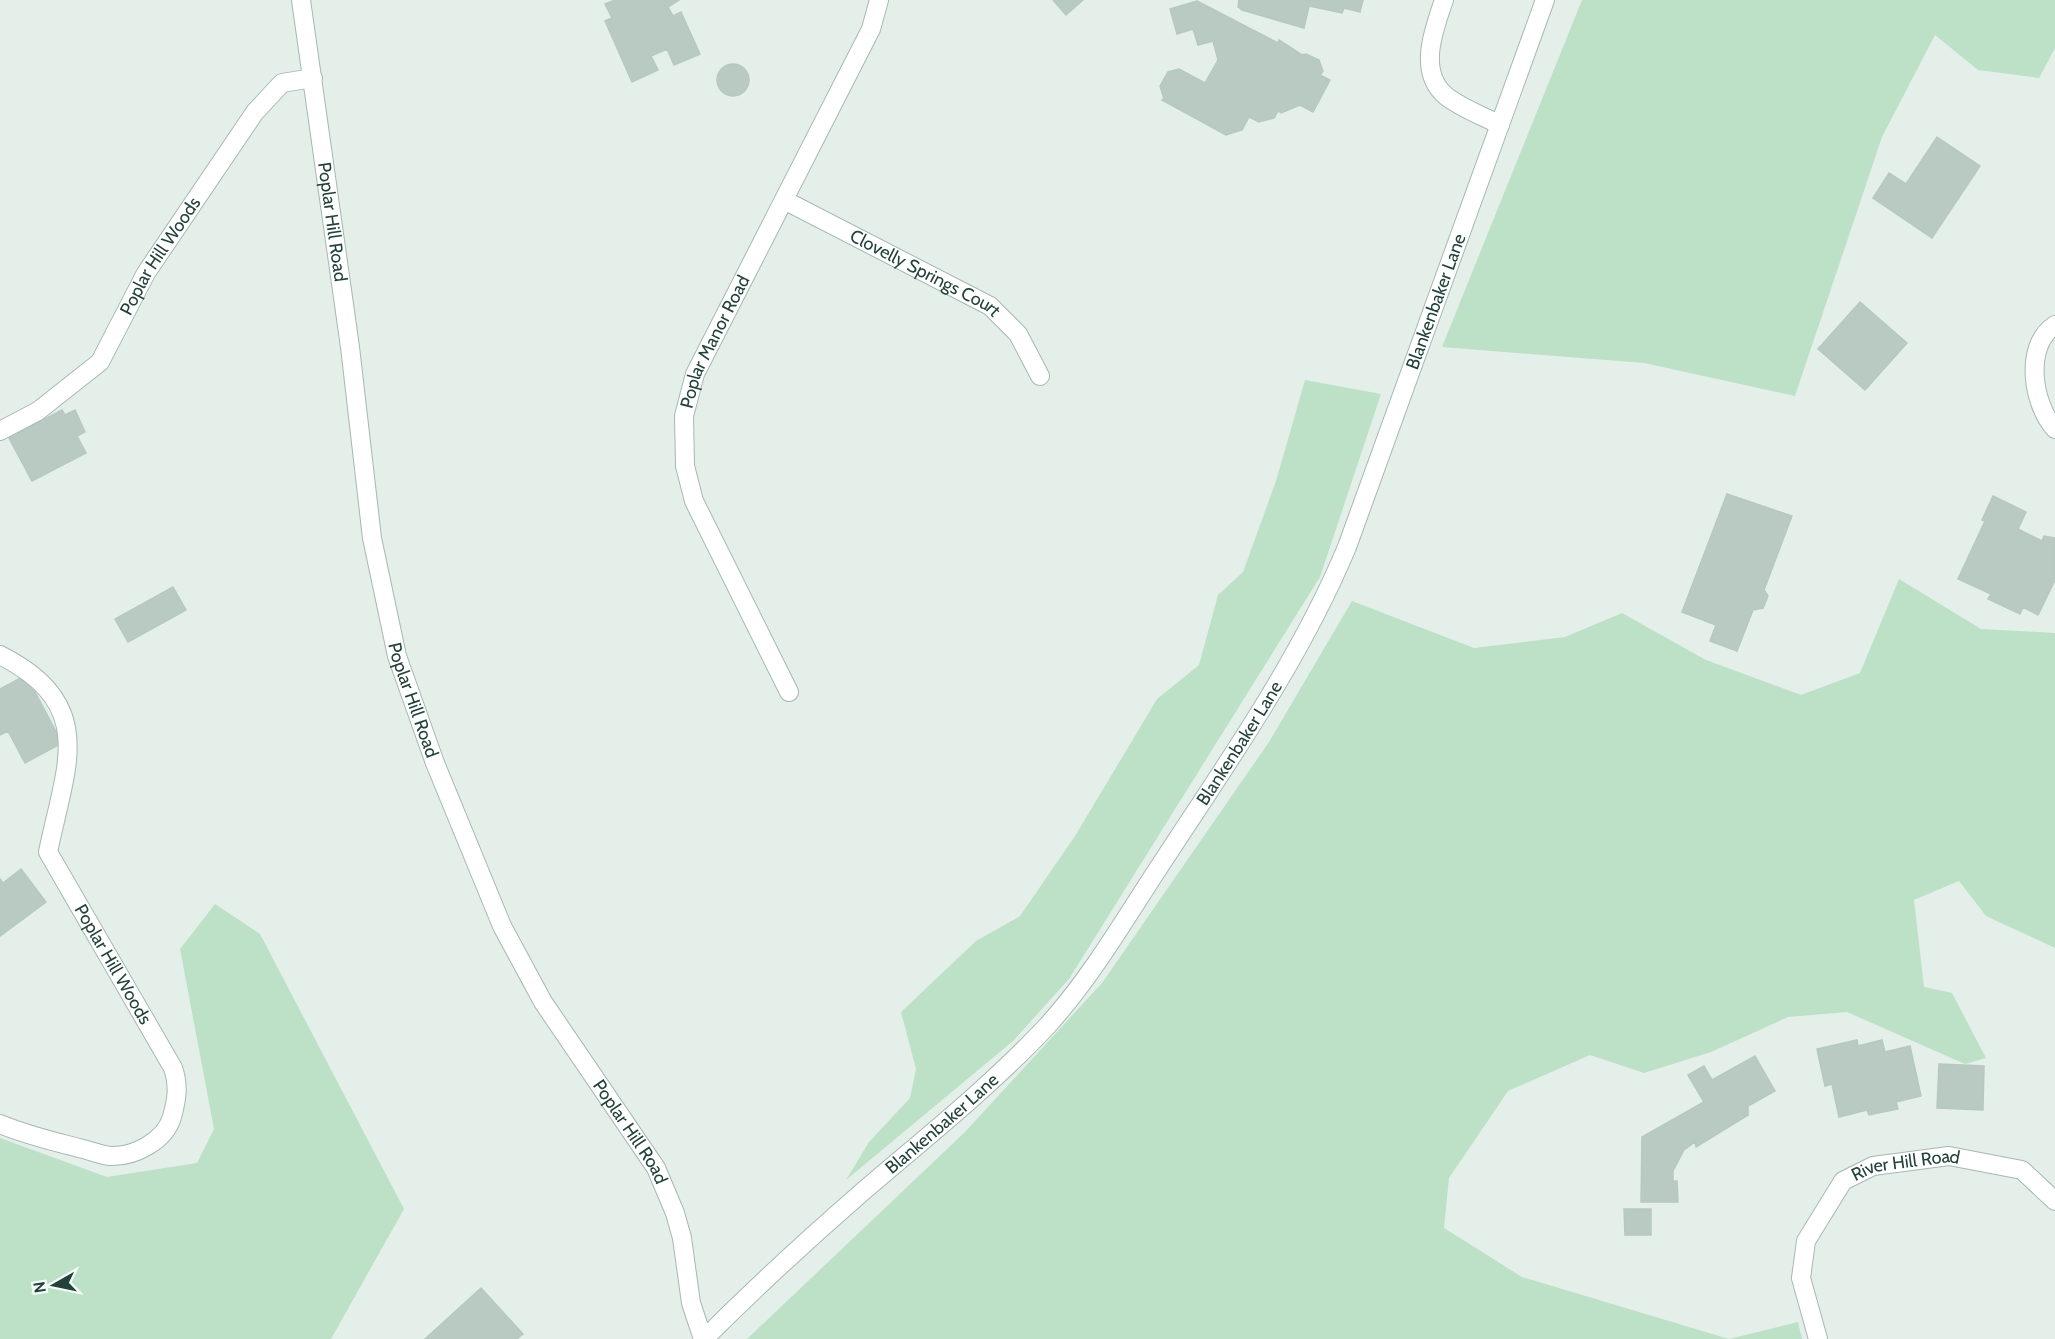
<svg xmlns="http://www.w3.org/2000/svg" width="2055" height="1339" font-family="Cabin,sans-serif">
<rect width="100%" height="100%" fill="#e4efea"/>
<path fill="#bce1c7" d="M1582,0H2055V48L2039,78L1978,70L1935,35L1882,137L1795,396L1644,363L1442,347Z
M1305,380L1381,394L1320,577L1069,979L1013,1041L846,1180L869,1142L910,1098L916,1069L901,1012L976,941L1020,916L1075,836L1157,699L1199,665L1218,595L1243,572L1276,481Z
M1899,579L1981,629L2055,633V948L1986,916L1959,881L1914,900L1924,987L1952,993L1986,1058L1965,1064L1847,1012L1788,1017L1711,1052L1644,1073L1590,1055L1508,1091L1449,1178L1444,1228L1522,1277L1729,1339L1798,1322L1802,1339H747L965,1132L1102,983L1269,742L1352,601L1474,648L1565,637L1622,613L1706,660L1801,695L1860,673Z
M215,904L260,934L404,1209L331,1339H0V1138L107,1177L197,1163L214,1129L180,949Z"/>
<path fill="#b9cac3" stroke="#b6c9c1" stroke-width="1.5" d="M615,0H679L668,7L673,16L681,12L700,54L674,65L667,49L651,56L658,70L632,82L605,21L612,18L605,4Z
M1053,0H1083L1066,15Z
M1239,0H1363L1360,12L1344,8L1342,13L1309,6L1304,28L1242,10L1238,7Z
M1197,1L1278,43L1279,40L1302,55L1306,54L1319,60L1323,71L1320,75L1330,80L1313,112L1300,105L1281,113L1278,111L1274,118L1259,122L1249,117L1242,130L1226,135L1162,100L1164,99L1160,86L1168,72L1179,69L1205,83L1218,60L1213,41L1198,45L1193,29L1177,34L1170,9Z
M717 80a16 16 0 1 1 32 0a16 16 0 1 1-32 0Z
M1937,137L1980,166L1932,238L1873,198L1889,173L1906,184Z
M1860,302L1907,343L1865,390L1818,349Z
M62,410L65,415L75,410L85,432L77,436L86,453L32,481L9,438Z
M1727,494L1792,516L1764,590L1768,596L1763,608L1753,610L1737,651L1710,641L1716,625L1682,612Z
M1993,496L2026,512L2018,529L2042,541L2044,536L2055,538V580L2038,615L2023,607L2020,614L1988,599L1991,594L1958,579L1985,521L1982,520Z
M173,587L186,610L128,642L115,619Z
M26,675L62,743L25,763L8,731L0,735V689Z
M21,869L46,902L0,936V879L3,883Z
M1857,1040L1858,1046L1882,1040L1885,1052L1910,1046L1921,1096L1896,1102L1898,1109L1869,1115L1867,1110L1839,1117L1832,1084L1825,1086L1817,1049Z
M1755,1056L1775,1091L1748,1106V1115L1696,1147L1695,1142L1684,1150L1673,1171V1181H1677L1678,1202H1641L1642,1137L1704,1102L1688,1075L1704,1066L1712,1080Z
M1939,1064L1984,1066L1983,1110L1937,1108Z
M1624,1209H1651V1235H1625Z
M481,1288L523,1334L517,1339H425Z"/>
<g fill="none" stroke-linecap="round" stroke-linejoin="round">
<defs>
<g id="minor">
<path id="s1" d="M301,0L350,347L372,538L397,656L435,763L502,926L543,1002L656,1168L675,1213L682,1238L691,1303L703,1339"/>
<path d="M1444,0C1434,29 1417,72 1446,96C1461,108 1483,116 1500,125"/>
<path id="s2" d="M784,200L990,306L1018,334L1040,376"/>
<path d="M2055,325C2023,346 2033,405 2055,429"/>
<path id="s3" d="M0,431L38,411L100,362L146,273L255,112L282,83L313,78"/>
<path id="s4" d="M0,655C98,705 66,764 48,852L173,1068C179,1085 177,1099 172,1117C165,1141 134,1157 110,1156C100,1155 89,1150 79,1148C52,1141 26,1135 0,1124"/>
<path id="s5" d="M789,692L694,501L685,466L684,416L695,374L871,29L879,0"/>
<path id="s6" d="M1818,1339L1801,1278L1806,1241L1843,1181L1873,1166L1949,1156L2022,1170L2055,1201"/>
</g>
<g id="tertiary">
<path id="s7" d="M704,1339C754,1289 806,1241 860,1194C924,1139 990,1087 1048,1025C1094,974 1129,912 1167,855C1232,756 1301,657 1347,547L1545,0"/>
</g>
</defs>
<use href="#minor" stroke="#a6b8b2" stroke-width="20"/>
<use href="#tertiary" stroke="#a6b8b2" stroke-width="20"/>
<use href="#minor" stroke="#fff" stroke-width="18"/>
<use href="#tertiary" stroke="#fff" stroke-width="18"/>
</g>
<g text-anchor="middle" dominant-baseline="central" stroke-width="4.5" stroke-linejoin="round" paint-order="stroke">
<g font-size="18" fill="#22423a" stroke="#f5fbf8">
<text stroke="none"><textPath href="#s1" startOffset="224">Poplar Hill Road</textPath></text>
<text stroke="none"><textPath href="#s3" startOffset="244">Poplar Hill Woods</textPath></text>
<text stroke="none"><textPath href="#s2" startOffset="159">Clovelly Springs Court</textPath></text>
<text stroke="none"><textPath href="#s7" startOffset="1292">Blankenbaker Lane</textPath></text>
<text stroke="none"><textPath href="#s5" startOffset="380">Poplar Manor Road</textPath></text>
<text stroke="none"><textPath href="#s1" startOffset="710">Poplar Hill Road</textPath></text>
<text stroke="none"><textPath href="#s7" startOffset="807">Blankenbaker Lane</textPath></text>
<text stroke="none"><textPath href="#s4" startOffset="358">Poplar Hill Woods</textPath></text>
<text stroke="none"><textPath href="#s7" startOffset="321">Blankenbaker Lane</textPath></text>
<text stroke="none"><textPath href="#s1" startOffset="1196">Poplar Hill Road</textPath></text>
<text stroke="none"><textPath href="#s6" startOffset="237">River Hill Road</textPath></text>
</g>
</g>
<g transform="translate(54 1285) rotate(261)" stroke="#f5fbf8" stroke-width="4.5" paint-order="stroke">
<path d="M0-4.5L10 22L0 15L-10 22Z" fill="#22423a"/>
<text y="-9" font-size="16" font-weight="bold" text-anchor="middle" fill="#22423a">N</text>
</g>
</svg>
